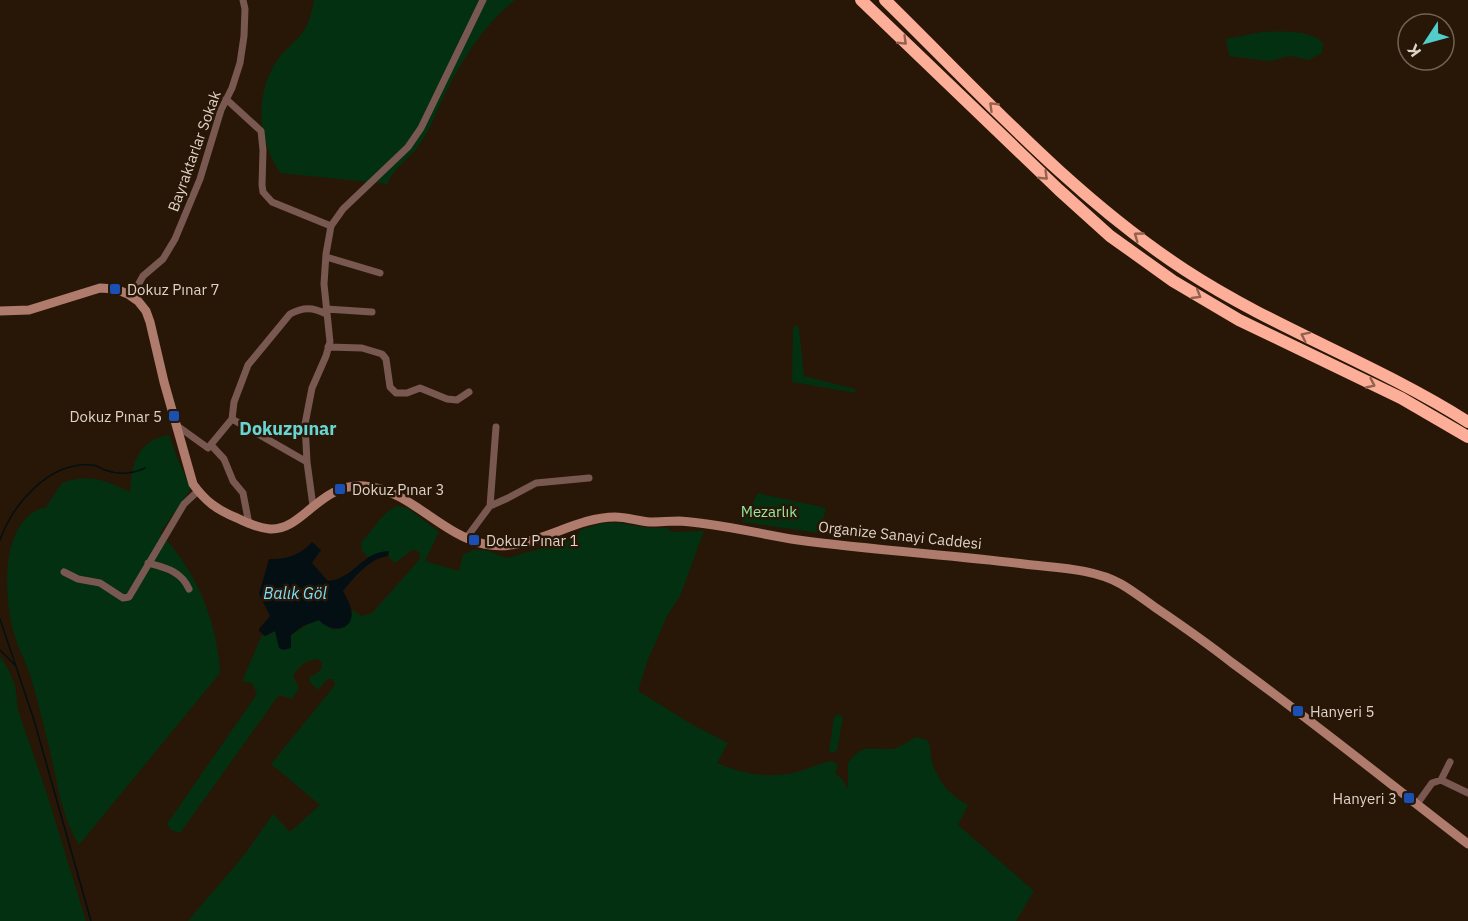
<svg xmlns="http://www.w3.org/2000/svg" width="1468" height="921" font-family="'IBM Plex Sans',sans-serif">
<rect width="100%" height="100%" fill="#281706"/>
<path fill="#033011" d="M314,0H515C484,25 464,56 446,92C437,109 431,129 419,145C412,156 389,173 388,184L280,173C257,138 254,94 278,59C284,51 291,45 298,38C308,28 312,13 314,0Z
M1262,32C1278,31 1313,30 1323,43L1322,53L1308,60L1291,56L1269,61L1229,56L1226,39Z
M796,325L799,328L804,376L855,389L856,393L792,382L793,327Z
M169,435L178,460L191,489L160,533C197,572 217,620 220,673L79,845C59,813 56,771 46,735C40,712 35,687 26,664C22,654 17,645 14,634C3,596 0,517 46,507L62,483C87,473 107,480 130,492C132,463 137,441 169,435Z
M758,493L826,508L820,533L742,522Z
M397,506L408,508L439,532L425,561L459,571L463,555L473,550H485L507,558L577,538L580,530L603,523H619L649,528H667L672,532L704,531L680,596L667,616L647,662L638,691L693,725L728,743L717,763C742,774 769,779 797,772C809,769 821,762 833,761L838,766L835,773L842,779L848,789V763C862,743 870,749 890,749C898,749 909,741 916,737L927,740C931,745 930,751 931,758C936,779 949,795 968,805L958,825L1034,891L1016,921H188L245,854L273,814L290,832L320,805L271,764L335,685L333,679H327L318,690L309,681L310,676L316,674L322,668V662L317,659C306,661 298,666 293,676L299,688L292,699L279,695L180,833L171,830L167,824L257,694L252,683L242,681L262,635L265,636L275,631L291,635L308,624L319,620L331,629H340L351,617L352,610L362,616L372,613L419,560L420,554L416,550H412L395,563L388,556L389,552L377,553L368,557L362,551L361,542C372,532 383,511 397,506Z
M0,656L8,669L15,685L18,710L47,794L86,921H0Z
M837,715H841L843,718L837,750L832,753L829,751L834,717Z"/>
<path fill="#040f13" d="M312,542L321,550L312,563L328,581C354,579 361,552 389,551L388,556C368,559 355,577 343,591C346,597 350,603 351,609C356,631 331,634 319,620L303,626L291,635V648L283,650L279,648L275,631L265,636L259,631V629L270,616L259,594L269,559C286,560 300,555 312,542Z"/>
<g fill="none" stroke-linecap="round" stroke-linejoin="round">
<path stroke="#040f13" stroke-width="1.5" d="M0,540C13,504 49,461 92,465C97,465 100,468 105,470C118,475 132,474 145,468
M0,619L34,720L91,921
M0,650L15,665"/>
<path stroke="#785850" stroke-width="7" d="M226,99L261,131L263,150L262,185L263,192L272,202L331,226
M326,257L380,273
M132,296L143,276L163,259L175,239L200,179L221,110L232,88L240,63L244,36L245,9L243,0
M326,309L372,312
M328,347L362,348L382,354L386,359L390,387L396,393H407L420,388L447,399L457,400L469,392
M232,419L307,462
M176,425L208,448L232,419L234,402L248,365L290,314C303,307 313,307 326,314
M211,445L224,459L233,481L243,493L249,524
M313,506L307,462L305,424L312,388L326,356L330,342L324,284L326,254L331,226L343,209L408,147L421,128L483,0
M490,506L496,427
M467,537L490,506L508,498L536,483L589,478
M148,563C166,568 181,571 189,589
M64,572L78,579L100,583L123,598L129,597L184,504L198,491
M1441,780L1450,762
M1417,804L1432,783L1441,780L1468,793"/>
<path stroke="#ae7b6d" stroke-width="9" d="M0,311L29,310L100,288L115,289L128,294L138,301L146,311L150,322L164,382L193,484C205,501 217,510 237,518C247,523 258,528 270,529C303,531 319,483 364,486C409,489 440,534 484,544C530,554 571,517 615,517C627,517 638,521 650,522C660,522 669,521 679,521C718,523 758,534 798,540C873,550 949,555 1024,564C1055,568 1093,568 1121,584C1133,591 1145,600 1156,608C1181,625 1207,643 1231,662C1312,721 1389,783 1468,844"/>
<path stroke="#fdae98" stroke-width="12" d="M861,0L1059,190L1110,236L1173,281L1239,320L1401,398L1468,437
M885,0C981,94 1072,196 1185,270C1275,329 1377,364 1468,422"/>
</g>
<defs><path id="oneway-chevron" d="M-2-3.5L2.5 0L-2 3.5" fill="none" stroke-width="1.6" stroke-linecap="round" stroke-linejoin="round" transform="scale(1.5)"/></defs>
<g stroke="#92624f">
<use href="#oneway-chevron" transform="translate(903 41) rotate(44)"/>
<use href="#oneway-chevron" transform="translate(993 106) rotate(-136)"/>
<use href="#oneway-chevron" transform="translate(1044 176) rotate(44)"/>
<use href="#oneway-chevron" transform="translate(1138 236) rotate(-144)"/>
<use href="#oneway-chevron" transform="translate(1197 295) rotate(31)"/>
<use href="#oneway-chevron" transform="translate(1305 336) rotate(-154)"/>
<use href="#oneway-chevron" transform="translate(1371 384) rotate(25)"/>
</g>
<g fill="#1a4fb4" stroke="#281706" stroke-width="2">
<rect x="109" y="283" width="12" height="12" rx="3"/>
<rect x="168" y="410" width="12" height="12" rx="3"/>
<rect x="334" y="483" width="12" height="12" rx="3"/>
<rect x="468" y="534" width="12" height="12" rx="3"/>
<rect x="1292" y="705" width="12" height="12" rx="3"/>
<rect x="1403" y="792" width="12" height="12" rx="3"/>
</g>
<g text-anchor="middle" dominant-baseline="central" stroke-width="5" stroke-linejoin="round" paint-order="stroke">
<g font-size="15" fill="#dfd3c9" stroke="#281706">
<text transform="translate(194 151) rotate(-70)">Bayraktarlar Sokak</text>
<text transform="translate(900 535) rotate(6)">Organize Sanayi Caddesi</text>
</g>
<g font-size="15" fill="#dfd3c9" stroke="#281706" text-anchor="start">
<text x="127" y="289">Dokuz Pınar 7</text>
<text x="162" y="416" text-anchor="end">Dokuz Pınar 5</text>
<text x="352" y="489">Dokuz Pınar 3</text>
<text x="486" y="540">Dokuz Pınar 1</text>
<text x="1310" y="711">Hanyeri 5</text>
<text x="1397" y="798" text-anchor="end">Hanyeri 3</text>
</g>
<g font-size="15" fill="#91e7a0" stroke="#281706">
<text x="769" y="511">Mezarlık</text>
</g>
<g font-size="16" font-style="italic" fill="#7adffd" stroke="#281706">
<text x="295" y="593">Balık Göl</text>
</g>
<g font-size="18" font-weight="bold" fill="#68d5d3" stroke="#281706">
<text x="288" y="428">Dokuzpınar</text>
</g>
</g>
<g transform="translate(1426 42) rotate(234)"><circle r="28" fill="#281706" stroke="#716254" stroke-width="1.5"/>
<path d="M0-4.5L10 22L0 15L-10 22Z" fill="#53cdcb"/>
<text y="-9" font-size="16" font-weight="bold" text-anchor="middle" fill="#dfd3c9">K</text>
</g>
</svg>
